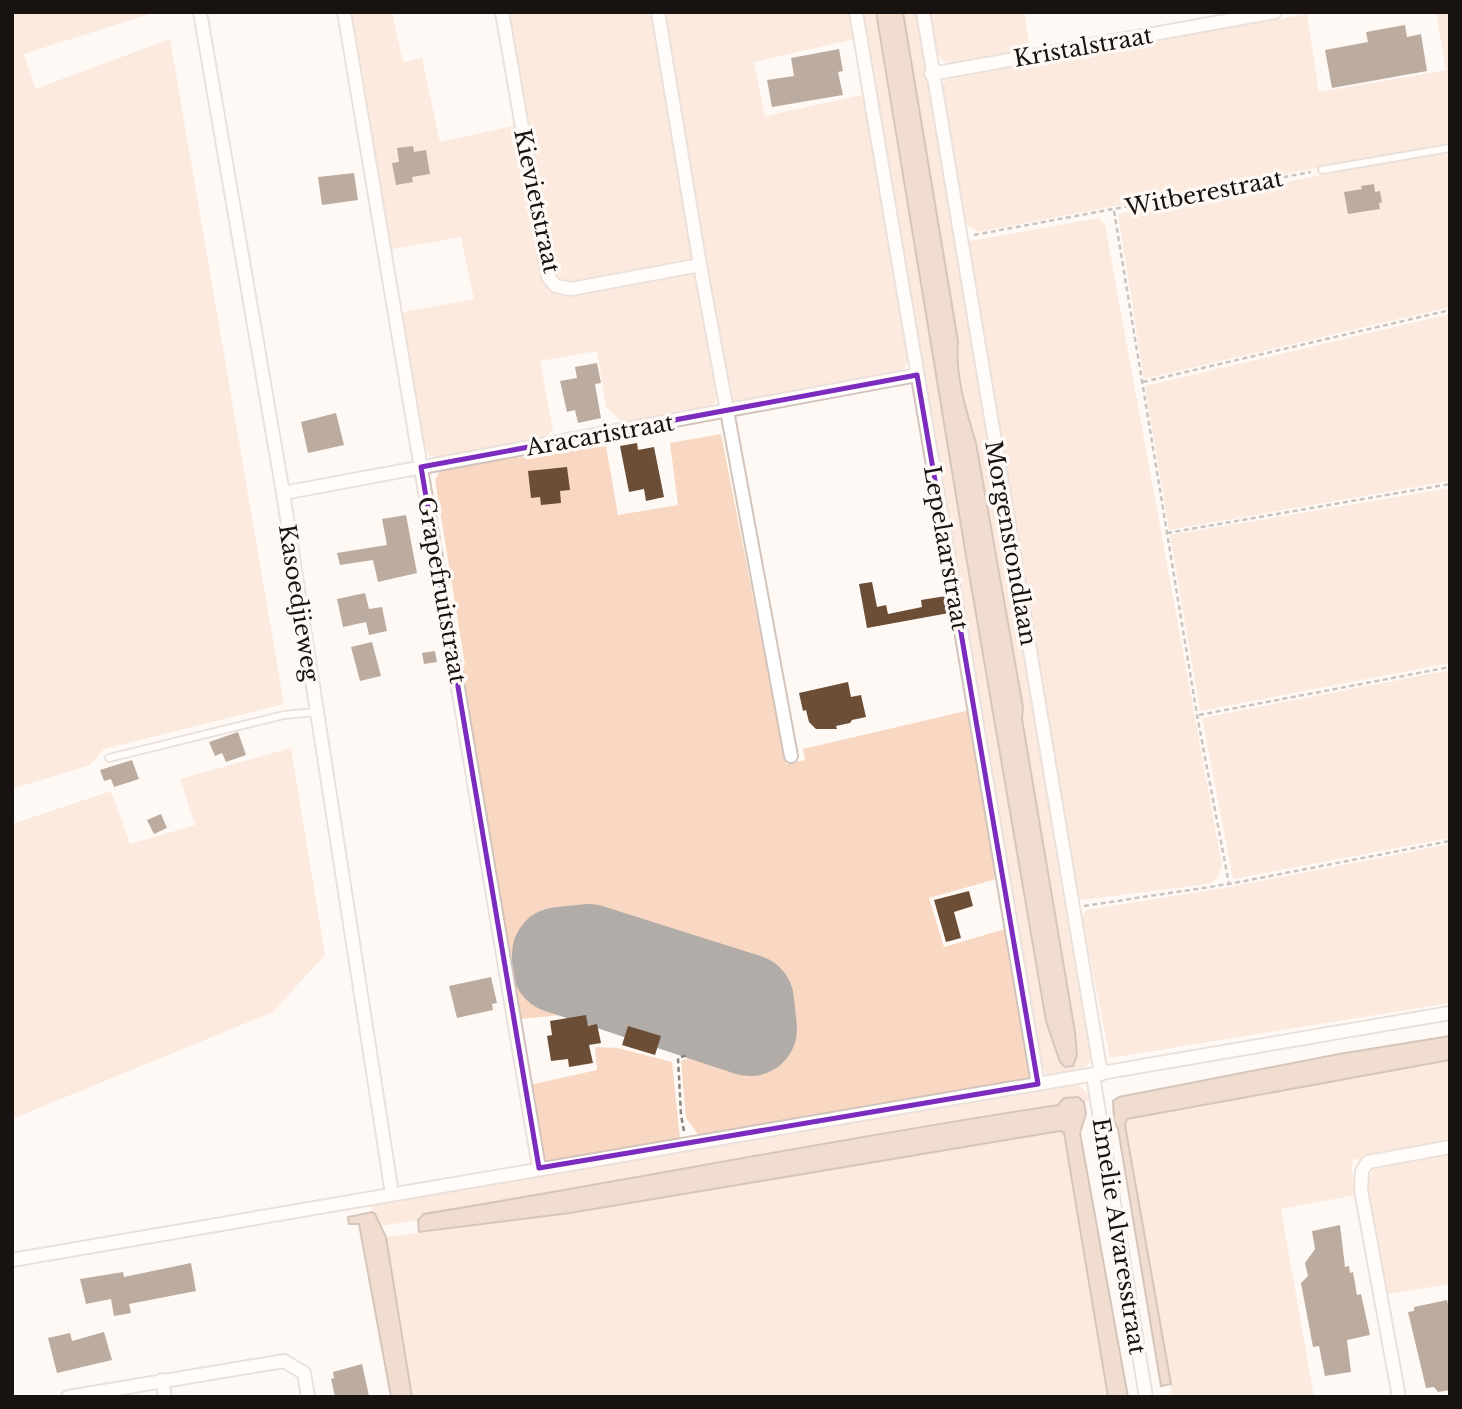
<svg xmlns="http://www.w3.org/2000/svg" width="1462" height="1409" font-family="'Libre Baskerville',serif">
<rect width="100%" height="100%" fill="#fff9f5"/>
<path fill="#f8d8c2" d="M12,12H156L24,54L35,89L170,39L284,704L104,749L90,765L12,789Z
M348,12H392L403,62L422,58L440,142L517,125L543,281L557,295H567L698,271L718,394L714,406L623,422L606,407L597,351L540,361L553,430L541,440L441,457L430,456L422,448L399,313L474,299L461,237L387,250Z
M508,12H654L694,263L571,286L559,282L553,275Z
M663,12H851L855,39L754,62L765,116L866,94L908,353L907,363L902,373L744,403L734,401L728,393Z
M860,12H876L1006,793L1046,1021L1060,1062L1077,1055L1075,1032L1022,719L1023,707L976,444C966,410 955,376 958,341L903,12H916L1080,975L1092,1059C1084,1074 1061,1077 1046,1074L1038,1056Z
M929,12H1024L1031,54L958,67C929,60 933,37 929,12Z
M1436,12H1450V143L978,232L961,221L939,89L944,82L952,76L1307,14L1319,92L1446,70Z
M1449,151L1450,307L1144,379L1118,214Z
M1099,218L1105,225L1222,865L1217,878L1209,884L1082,900L1076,895L964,242Z
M1450,314V481L1169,530L1145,386Z
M721,434L786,764L805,760L803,749L970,710L1000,878L929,898L944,947L1005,929L1033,1075L1026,1081L700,1137L686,1118L681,1061L692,1056L693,1014L753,1034L749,998L588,948L555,952L554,969L592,980L593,1012L520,1019L459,668L465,665L435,480L441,468L606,446L618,515L678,505L670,443Z
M1450,488V663L1200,711L1170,535Z
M1450,670V838L1233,879L1202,718Z
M291,748L325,955L273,1012L12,1119V824L111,791L130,844L195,825L180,779Z
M1450,844V1003L1110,1058L1082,917L1086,910L1230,887Z
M595,1047L618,1048L672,1062L680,1139L541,1162L529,1085L597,1070Z
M1450,1060V1143L1353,1160L1352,1170L1356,1195L1281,1209L1314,1397H1172L1125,1125L1127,1119Z
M1079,1085L1089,1094V1101L1084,1102L1077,1097L1064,1098L1058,1105L901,1129L748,1159L424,1214L418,1220L380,1226L375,1214L372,1212L370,1201Z
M1060,1131L1064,1133L1108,1397H412L386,1237L570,1213Z
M1450,1152V1284L1388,1294L1366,1188L1373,1170L1379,1164Z"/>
<path fill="#dfba9f" stroke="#a38874" stroke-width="2" d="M876,12H903L958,341C955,376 966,410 976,443L1023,707L1022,719L1075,1032L1077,1055L1073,1066L1065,1067L1060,1062L1046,1021L966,556Z
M1450,1036V1060L1127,1119L1125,1125L1171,1384L1161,1386L1118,1129L1114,1121L1113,1101L1119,1097L1339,1054Z
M1078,1097L1084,1102L1086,1114L1080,1133L1128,1397H1108L1064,1133L1060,1131L570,1213L419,1232L418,1220L424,1214C636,1179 846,1137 1058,1105L1064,1098Z
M372,1212L375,1214L386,1237L412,1397H391L359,1224H349L348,1217Z"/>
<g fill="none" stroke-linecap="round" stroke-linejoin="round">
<path stroke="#b1aca8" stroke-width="94" d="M589,951L747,1001L750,1029L559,966V954Z"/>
</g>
<path fill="#6c4d35" d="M1405,25L1407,37L1421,34L1427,71L1332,88L1325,50L1368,42L1366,32Z
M839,49L843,71L838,72L843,95L772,107L767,80L794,76L791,58Z
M413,146L414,152L426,150L430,174L412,177L413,182L396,185L392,163L399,162L397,148Z
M354,173L358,200L322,205L318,177Z
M1374,184L1375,192L1380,191L1382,202L1379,203L1380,209L1348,214L1344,192L1362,189L1361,186Z
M597,363L601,383L595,384L601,418L578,423L575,410L567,412L560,381L577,378L575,367Z
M336,413L344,445L308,453L301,422Z
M637,443L638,450L654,447L664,497L646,501L644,489L629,492L620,446Z
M567,467L570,490L560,491L561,503L541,505L540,497L531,498L528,471Z
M406,515L417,573L378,582L373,560L340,565L337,553L387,545L382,519Z
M872,582L877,607L886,605L888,614L922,607L921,600L946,596L949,613L867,628L859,584Z
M365,593L369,609L382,607L387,631L369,635L366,622L343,627L337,599Z
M372,642L381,676L360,681L351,647Z
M435,651L437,662L424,664L422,653Z
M848,682L851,697L861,695L866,717L852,720L850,723L836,726L837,729H816L809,722L806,710L803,711L799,693Z
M238,732L246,755L226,762L222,753L215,756L209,742Z
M132,760L139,779L114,787L111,779L104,781L100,770Z
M161,814L167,828L154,834L147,820Z
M969,891L973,906L954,912L961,938L946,942L934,900Z
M491,977L497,1003L492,1004L493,1010L457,1018L449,986Z
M586,1015L588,1026L597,1024L601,1043L589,1045L593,1063L569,1067L568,1059L551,1061L547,1036L552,1035L550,1021Z
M628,1026L661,1036L655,1055L622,1045Z
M1340,1225L1345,1267L1349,1266L1350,1273L1353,1272L1357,1295L1361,1294L1370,1335L1347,1340L1351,1372L1325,1376L1319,1346L1313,1347L1301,1283L1308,1276L1305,1263L1315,1249L1312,1231Z
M191,1263L196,1291L129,1304L131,1313L114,1316L111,1299L86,1304L80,1279L123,1272L124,1277Z
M1447,1300L1450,1313V1390L1438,1392L1434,1387L1426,1388L1408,1312L1414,1311V1307Z
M104,1332L112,1360L57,1373L48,1338L70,1333L72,1341Z
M362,1364L369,1396L335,1397L331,1379L334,1378L333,1372Z"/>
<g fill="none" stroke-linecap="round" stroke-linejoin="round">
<defs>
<path id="service" d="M1322,170L1450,148
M109,758L284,715L316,712"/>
<path id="minor" d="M200,12L283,493L392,1194
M344,12L539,1168
M502,12L548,277L556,286L571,289L700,265
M658,12L700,265L791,756
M856,12L1038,1084
M923,12L1101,1074
M931,74L1275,12
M283,493L917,375
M1093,1076L1146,1397
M12,1260L1450,1013
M162,1380L165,1397
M68,1397L284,1361L304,1373L308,1397
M1399,1397L1361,1190L1362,1171L1368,1162L1450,1147"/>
</defs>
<use href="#service" stroke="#d2c4bb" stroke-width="10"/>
<use href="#minor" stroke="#d2c4bb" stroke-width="16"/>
<path stroke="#898480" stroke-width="2.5" stroke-dasharray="5 3.5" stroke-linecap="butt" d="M1114,211L1197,715L1229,884
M974,235L1311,172
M1143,382L1450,310
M1167,533L1450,484
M1199,715L1450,667
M1084,906L1229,884L1450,841
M684,1131L681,1115L678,1058L688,1055"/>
<use href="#service" stroke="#fff" stroke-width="6"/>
<use href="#minor" stroke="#fff" stroke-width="12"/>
</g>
<path d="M0 0H1462V1409H0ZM917,375L1038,1084L539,1168L421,467Z" fill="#fff9f5" fill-opacity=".55" fill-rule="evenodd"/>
<path fill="none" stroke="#7b2cbf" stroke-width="5" stroke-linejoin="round" d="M917,375L1038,1084L539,1168L421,467Z"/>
<g text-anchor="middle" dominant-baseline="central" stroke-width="7" stroke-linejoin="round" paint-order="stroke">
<g font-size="23" fill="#181310" stroke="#fff9f5">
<text transform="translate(1083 47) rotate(-10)">Kristalstraat</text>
<text transform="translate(1204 193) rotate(-11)">Witberestraat</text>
<text transform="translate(537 201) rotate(78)">Kievietstraat</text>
<text transform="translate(600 435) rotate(-10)">Aracaristraat</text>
<text transform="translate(1011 543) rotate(80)">Morgenstondlaan</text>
<text transform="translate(946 548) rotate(80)">Lepelaarstraat</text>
<text transform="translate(442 590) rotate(80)">Grapefruitstraat</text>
<text transform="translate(299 603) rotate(81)">Kasoedjieweg</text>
<text transform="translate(1119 1236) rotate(81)">Emelie Alvaresstraat</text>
</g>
</g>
<rect width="1462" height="1409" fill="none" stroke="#181310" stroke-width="28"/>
</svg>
